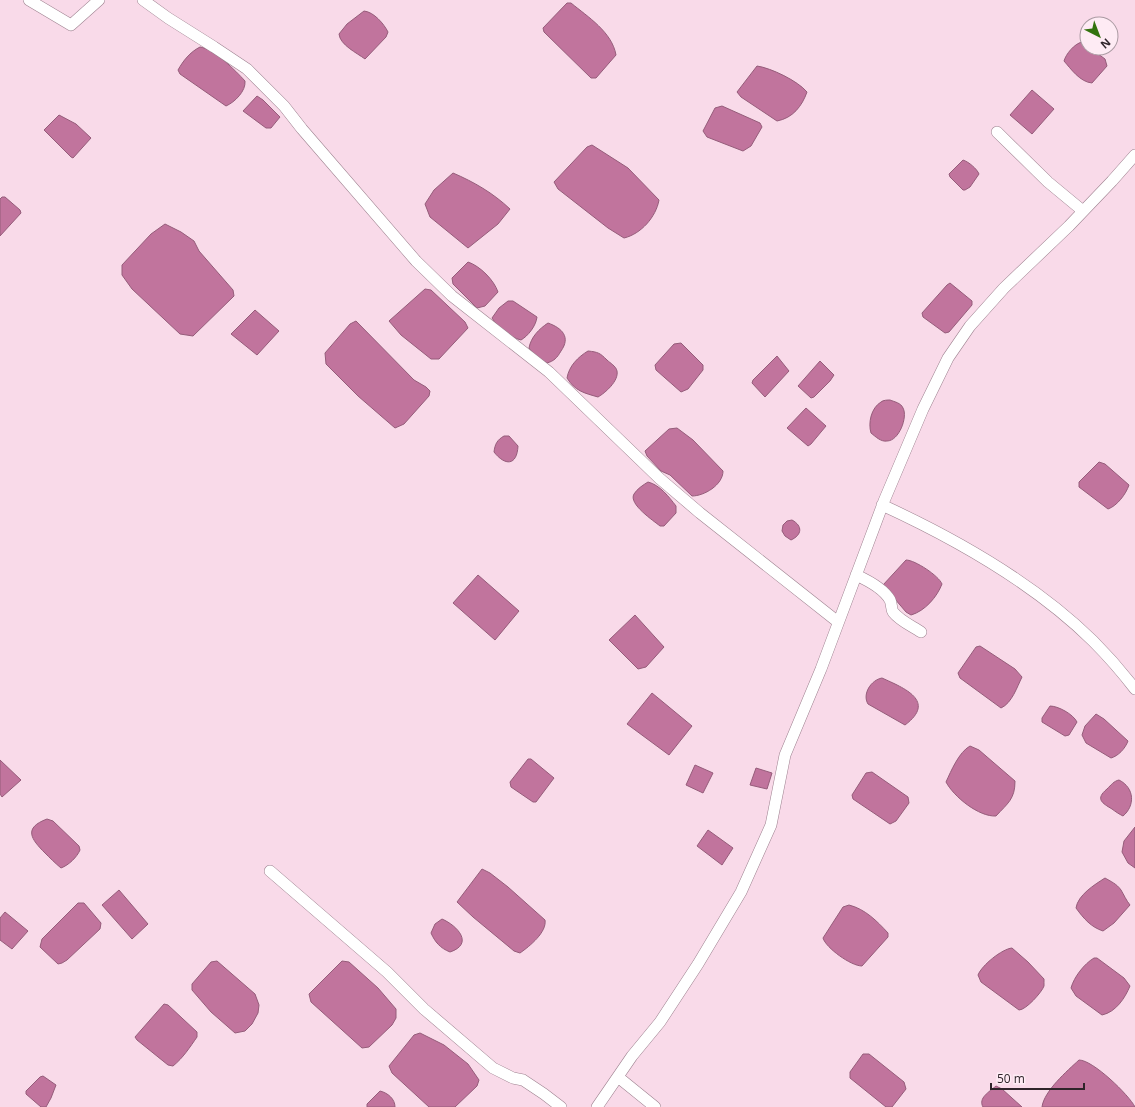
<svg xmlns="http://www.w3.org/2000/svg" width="1135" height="1107" font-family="'Open Sans',sans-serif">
<rect width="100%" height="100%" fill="#f9dae9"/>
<path fill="#c1749d" stroke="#955c7a" d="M567,3H571C588,17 612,32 616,55L596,78H591L544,32L543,28Z
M364,11C374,12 384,24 388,32L386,37L365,59C357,53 340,45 339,34L347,24Z
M1082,42L1087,46V48H1090L1105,59L1107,66L1092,83C1080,82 1071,69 1064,61C1066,54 1074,44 1082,42Z
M200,47C214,49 235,70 245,81C246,91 235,102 226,106L180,74L178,70C183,61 190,52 200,47Z
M757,66C771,68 798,81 807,92C802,106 793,118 777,121L741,97L737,92Z
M1032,90L1054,109L1032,134L1010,115Z
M257,96L263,100L280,117L271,128H266L243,111Z
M722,106L760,123L762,127L751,146L743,151L707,137L703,131L715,108Z
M59,115L76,124L91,138L73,158L71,157L44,130Z
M592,145L628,168L659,200C656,217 641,234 624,238L608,228L558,189L554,182L587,147Z
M963,160C969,162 977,169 979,174L970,187L965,190H963L950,177L949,174Z
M453,173C474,182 493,193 510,209L498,224L468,248L430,217L425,204L434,190Z
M2,197H5L20,210L21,213L0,236V199Z
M165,224L181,232L194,241L199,251L233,290L234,296L193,336L180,334L132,289L122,275V265L151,234Z
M468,262C480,266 494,280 498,292L485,306L477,308L453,284L452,278Z
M950,283L972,301V305L949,332L945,333L923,317L922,313L947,285Z
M425,289L431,290L465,322L468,328L439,359H431L401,335L389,321Z
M508,301H513L537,317C536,326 528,336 521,340C509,337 498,328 492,318L499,308Z
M255,310L279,331L257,355L231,334Z
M356,321L414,380L426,387L430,391L429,396L404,424L395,428L358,396L326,364L325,353L350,324Z
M548,323C562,328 571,337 561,351C557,358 554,361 547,363L535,356L529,348C531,337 539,329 548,323Z
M681,343L703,365V370L688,389L681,392L656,370L655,365L674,344Z
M588,351C598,352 600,353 607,360C610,363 616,366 617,371C619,381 605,393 598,397C584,393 575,391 567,378C569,366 578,357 588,351Z
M777,356L789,371L765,397L752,383L753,380Z
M820,361L834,375L830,381L814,397L811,398L798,386Z
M890,400C895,402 901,403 903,408C908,417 899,441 887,441C881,442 876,437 871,433C868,423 871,408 881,402C883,400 888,400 890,400Z
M806,408L826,426L811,444L808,446L787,428Z
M677,428L693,440L723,471C723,485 704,496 692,496L670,475L661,471L647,456L645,451L669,429Z
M504,436H509L518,446C517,466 505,466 494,452C495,444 497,440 504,436Z
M1099,462L1105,464L1129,485C1126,494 1117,506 1108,509L1079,487V482Z
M648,482C660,485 669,497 676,506V513L664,526H660C654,521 628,504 634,494C637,489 643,485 648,482Z
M792,520C803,526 802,535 791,540L785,536L782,531L783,525L787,521Z
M906,560C915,560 939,576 942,584C937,597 925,611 911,615L906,612L883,585Z
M478,575L519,611L495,640L453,603Z
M635,615L664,647L646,667L638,669L609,640Z
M980,646L1015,669L1022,677C1017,687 1012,703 1001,708L960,678L958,673L976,647Z
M882,678C904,688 937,701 905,725L868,704C862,694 871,680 882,678Z
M652,693L692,726L669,755L627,724Z
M1050,706C1058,706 1073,714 1077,722L1069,735L1065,736L1042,722V718Z
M1096,714L1104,719L1128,741C1125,749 1118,756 1111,758L1086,743L1082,735L1085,726Z
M970,746L979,750L1015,781C1015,799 1008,803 996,816C979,817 954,797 946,782C951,771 959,752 970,746Z
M528,759H531L554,778L536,802H533L511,787L510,782Z
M0,760L21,780L2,797L0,794Z
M695,765L713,773L703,793L686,785Z
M756,768L772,773L767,789L750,785Z
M872,772L908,797L909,803L896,821L890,824L853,799L852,795L866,773Z
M1119,780C1135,788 1135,806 1123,816C1119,814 1116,812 1112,809C1102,803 1095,799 1107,789C1111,785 1114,781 1119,780Z
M47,819L53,821L79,846L80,850C77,857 69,865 61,868C55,863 50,858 45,853C31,839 23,828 47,819Z
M1135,827V868L1128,863L1122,852L1124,841Z
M708,830L733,848L722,865L697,846Z
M482,869L490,873L508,887L545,920C547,932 530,946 520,953L514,951L473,917L457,902Z
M1105,878C1110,881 1117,884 1121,890C1124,895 1126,900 1130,905L1114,923L1103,931C1091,927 1084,919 1076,908C1078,895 1094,885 1105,878Z
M119,890L148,924L132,939L102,905Z
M78,903H84L101,923L100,929L67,960L62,963L58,964L40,947L42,939Z
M849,905C865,909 877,921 888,933V937L862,966C851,966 826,948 823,938L843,907Z
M5,912L28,931L12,949L0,940V918Z
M442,919C458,926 474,944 450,952C440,948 435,942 431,933L435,924Z
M1012,948L1028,962L1044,979C1044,981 1044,984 1044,986C1042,992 1026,1010 1019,1010L981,982L978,975C982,965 1002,949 1012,948Z
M1094,958H1097L1124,978L1130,986C1125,998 1116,1012 1102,1015L1076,996L1071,988C1074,977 1084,964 1094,958Z
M217,961L255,994L259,1005L258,1013L252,1024L245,1031L235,1033L211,1012L192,990V984L211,962Z
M342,961L349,962L378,988L396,1009V1018L392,1025L369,1047L362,1048L311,1002L309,994Z
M164,1004L168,1005L197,1032V1037C190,1047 183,1058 173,1066L168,1065L137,1040L135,1037Z
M420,1033L444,1045L468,1064L479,1080L477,1086L455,1107H429L392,1073L389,1066L414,1035Z
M863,1054H869L904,1082L906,1089L892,1107H886L850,1078V1072Z
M1079,1060C1093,1060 1129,1095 1135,1107H1042C1044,1091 1067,1071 1079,1060Z
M43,1076L56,1085L51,1098L46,1107H41L26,1094V1091L40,1077Z
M996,1086L1002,1089L1022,1107H983C978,1098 989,1092 996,1086Z
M380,1091C388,1093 395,1099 395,1107H367V1104Z"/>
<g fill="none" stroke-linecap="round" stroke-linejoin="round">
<defs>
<path id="minor" d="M29,0L71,25L99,0
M143,0L168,18L214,47L247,69L284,106L302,129L416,261L452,296L549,372L659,478L700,513L838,622
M997,132L1048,182L1083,211
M882,505C956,539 1035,584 1093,641C1108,656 1122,672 1135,689
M856,575C867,580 884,589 890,600C892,604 891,609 893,612C900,621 912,626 921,632
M270,871L387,972L424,1009L493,1068L513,1078L523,1080L544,1094L561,1107
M618,1077L655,1107
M597,1107L632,1056L660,1022L698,964L741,892L771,825L785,755L821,669L884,501L923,409L948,358L970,326L1004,288L1069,226L1112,181L1135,155"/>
</defs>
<use href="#minor" stroke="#9d818f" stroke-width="12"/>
<use href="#minor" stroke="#fff" stroke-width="11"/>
</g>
<g transform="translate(1099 36) rotate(138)"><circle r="19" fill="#feebf4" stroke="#ab9ba3"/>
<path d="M0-3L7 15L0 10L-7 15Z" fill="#33730e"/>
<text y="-6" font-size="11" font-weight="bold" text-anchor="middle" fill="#2f242a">N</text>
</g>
<path d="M991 1083v6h93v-6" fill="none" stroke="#2f242a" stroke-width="2"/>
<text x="997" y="1083" font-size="12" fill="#2f242a" stroke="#feebf4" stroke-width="3" paint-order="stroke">50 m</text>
</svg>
